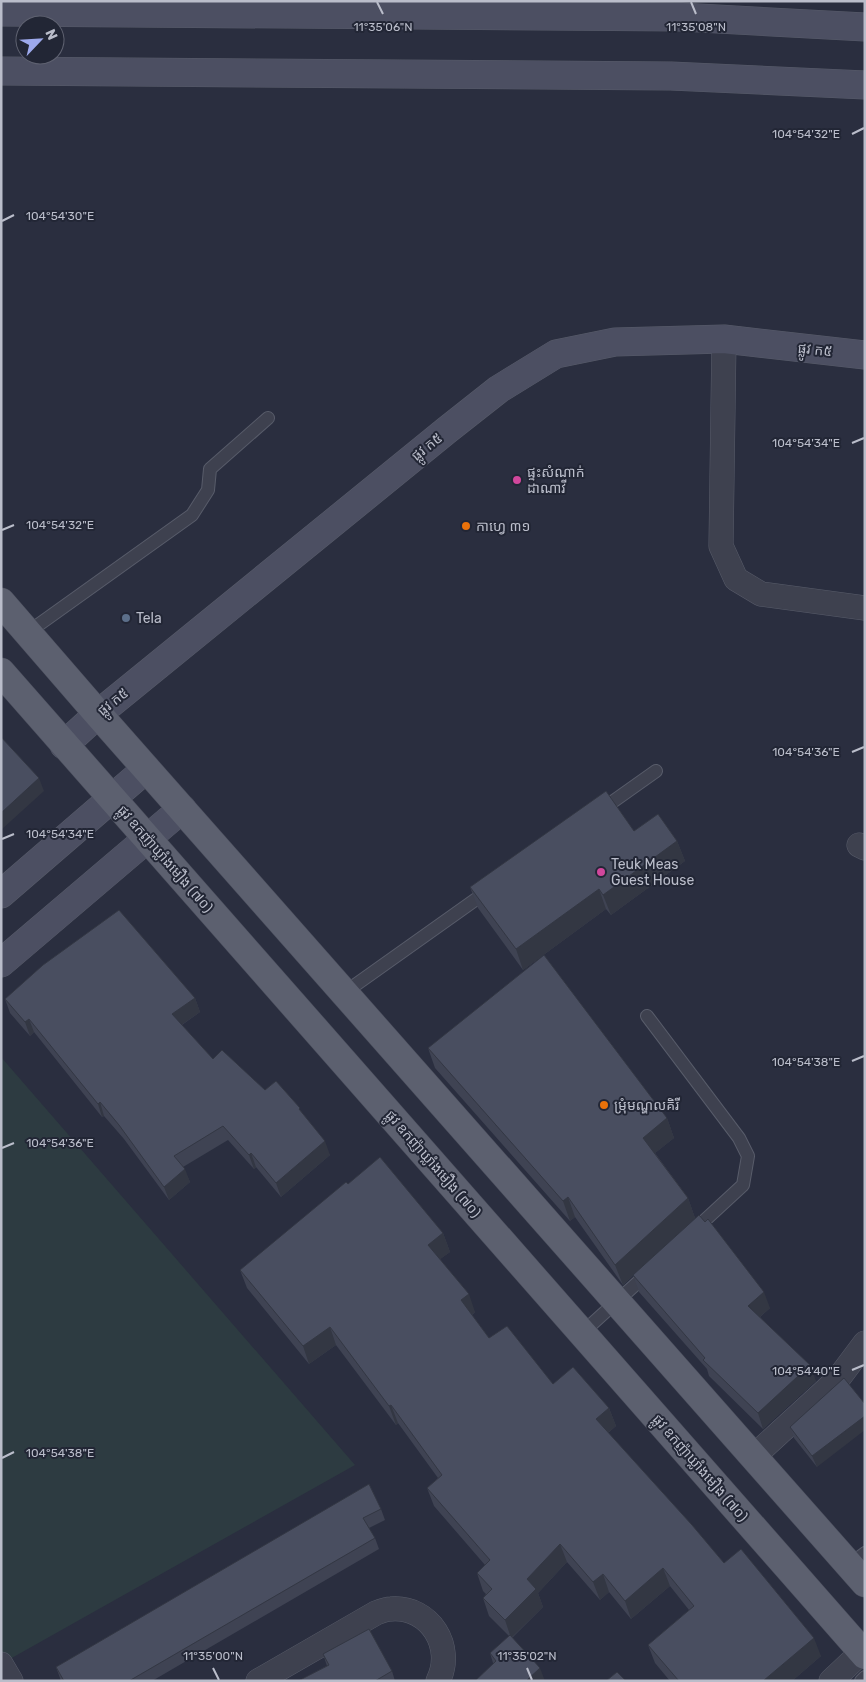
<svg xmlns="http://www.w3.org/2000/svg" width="866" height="1682" font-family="Rubik,'Noto Sans Khmer',sans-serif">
<rect width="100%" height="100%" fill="#2a2e3f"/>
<path fill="#2d3b41" d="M1,1057L355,1465L1,1664Z"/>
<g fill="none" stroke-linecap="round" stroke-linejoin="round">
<defs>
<path id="lane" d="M27,633L192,515L208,490L210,469L268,418
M601,810L656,771
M344,993L489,890
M647,1016L739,1138L748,1156L743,1185L691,1233
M582,1333L647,1274
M849,1565L865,1553
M861,1681L865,1677"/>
<path id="street" d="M724,339L721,546L736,579L761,594L865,608
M859,845L865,848
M753,1457L838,1379L865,1343
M1,1664L11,1681
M258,1681L376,1613C381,1611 387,1609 391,1609C430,1606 455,1647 438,1681
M831,1681L865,1649"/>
<path id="secondary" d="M1,12L681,17L865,27
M1,71L671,76L865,85
M64,745L98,714L447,430L499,389L556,354L615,342L724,339L865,355
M1,894L146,769
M1,963L182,809"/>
<path id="primary" d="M1,602L98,714L865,1583
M1,672L865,1655"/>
</defs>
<use href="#lane" stroke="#585c6a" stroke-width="14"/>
<use href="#street" stroke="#585c6a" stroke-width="25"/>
<use href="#secondary" stroke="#585c6a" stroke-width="29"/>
<use href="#primary" stroke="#474a59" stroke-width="29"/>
<use href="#lane" stroke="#3e414f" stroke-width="12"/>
<use href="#street" stroke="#3e414f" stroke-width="24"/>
<use href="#secondary" stroke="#4c4f62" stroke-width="28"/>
<use href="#primary" stroke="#5c606f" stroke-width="28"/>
</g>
<path fill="#3f4353" d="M634,831L677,841L685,861L611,915L606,909L523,970L478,908L470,887Z
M195,998L200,1012L182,1025L213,1059L302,1114L330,1155L281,1197L256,1167L254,1169L228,1140L183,1167L190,1182L169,1200L124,1139L104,1116L102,1117L34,1032L30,1036L10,1013L5,999Z
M428,1048L667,1118L674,1138L655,1153L688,1198L695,1218L623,1285L575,1217L570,1221L435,1068Z
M348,1184L443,1233L450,1252L440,1259L475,1312L472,1315L489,1338L553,1384L609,1408L616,1426L608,1433L724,1563L821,1656L792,1681H670L655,1663L648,1645L689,1610L670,1586L631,1619L609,1592L600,1600L567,1562L538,1593L543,1607L512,1638L540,1668L493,1663L490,1653L509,1636L489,1616L483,1598L486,1594L483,1591L477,1573L485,1565L434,1506L427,1488L438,1478L398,1423L396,1425L336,1345L309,1364L247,1288L240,1270Z
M633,1275L770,1308L760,1317L816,1381L763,1429L709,1376L707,1369L639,1292Z
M844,1378L817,1467L794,1438L790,1427Z
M381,1509L385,1520L369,1528L375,1538L379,1549L152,1681H61L60,1678L56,1667Z
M323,1654L392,1671L395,1681H298L327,1666Z"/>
<path fill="#333743" d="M39,778L44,791L1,830V813Z
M677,841L685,861L611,915L603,895Z
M599,889L606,909L523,970L516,949Z
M195,998L200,1012L177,1028L172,1014Z
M29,1019L34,1032L30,1036L25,1022Z
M100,1102L104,1116L102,1117L98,1104Z
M667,1118L674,1138L650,1157L643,1138Z
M325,1141L330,1155L281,1197L276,1183Z
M251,1153L256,1167L254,1169L249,1155Z
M185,1169L190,1182L169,1200L164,1187Z
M568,1197L575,1217L570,1221L563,1201Z
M688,1198L695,1218L623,1285L615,1265Z
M443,1233L450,1252L435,1263L428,1245Z
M764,1292L770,1308L754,1322L748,1306Z
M469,1294L475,1312L467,1318L461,1300Z
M330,1327L336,1345L309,1364L303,1346Z
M810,1365L816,1381L763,1429L758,1413Z
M391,1405L398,1423L396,1425L389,1406Z
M609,1408L616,1426L603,1437L596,1419Z
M865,1416V1430L817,1467L812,1456Z
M560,1544L567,1562L538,1593L543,1607L511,1638L505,1620L527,1579Z
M663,1568L670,1586L631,1619L625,1601Z
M603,1574L609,1592L600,1600L593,1582Z
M814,1638L821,1656L792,1681H763Z
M540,1668L545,1681H526Z"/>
<path fill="#494e60" stroke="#333743" d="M1,737L39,778L1,813Z
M606,791L634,831L658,814L677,841L603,895L599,889L516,949L470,887Z
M119,910L195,998L172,1014L213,1059L222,1050L265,1090L276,1081L300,1108L299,1109L325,1141L276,1183L251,1153L249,1155L223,1126L174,1156L185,1169L164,1187L119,1125L100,1102L98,1104L29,1019L25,1022L5,999L43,965Z
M544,955L667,1118L643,1138L688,1198L615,1265L568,1197L563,1201L428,1048Z
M380,1157L443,1233L428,1245L469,1294L461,1300L489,1338L507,1326L553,1384L573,1367L609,1408L596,1419L692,1525L724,1563L741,1549L814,1638L763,1681H679L648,1645L694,1606L663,1568L625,1601L603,1574L593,1582L560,1544L527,1579L536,1589L505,1620L483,1598L492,1589L477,1573L490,1560L427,1488L442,1475L391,1405L389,1406L330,1327L303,1346L240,1270L346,1182L348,1184Z
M699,1215L705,1222L708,1219L764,1292L748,1306L810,1365L758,1413L703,1360L705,1358L633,1275Z
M844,1378L865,1404V1416L812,1456L790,1427Z
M369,1484L381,1509L363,1518L375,1538L129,1681H64L56,1667Z
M369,1629L392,1671L375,1681H298L329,1665L323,1654Z
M510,1635L540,1668L526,1681H475L496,1661L490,1653Z
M617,1672L626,1681H606Z"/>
<path fill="none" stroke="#babdca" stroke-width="2" d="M377,2L383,14M691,2L696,14M852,134L864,128M2,221L14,215M852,443L864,438M2,530L14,525M852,752L864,747M2,839L14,834M852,1061L864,1056M2,1148L14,1143M852,1370L864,1365M2,1458L14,1452M213,1668L219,1680M527,1668L532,1680"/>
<g fill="#d1479c" stroke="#222635" stroke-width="2">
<circle cx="517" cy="480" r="5"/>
<circle cx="601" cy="872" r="5"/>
</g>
<g fill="#e8710a" stroke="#222635" stroke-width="2">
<circle cx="466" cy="526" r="5"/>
<circle cx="604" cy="1105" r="5"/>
</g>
<circle fill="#5c6f8a" stroke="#222635" stroke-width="2" cx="126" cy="618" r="5"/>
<g text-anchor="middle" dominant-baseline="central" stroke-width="4" stroke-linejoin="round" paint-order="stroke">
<g font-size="14" fill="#babdca" stroke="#222635">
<text transform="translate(815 350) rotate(6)">ផ្លូវ ក៥</text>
<text transform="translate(427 447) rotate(-39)">ផ្លូវ ក៥</text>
<text transform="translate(113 702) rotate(-39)">ផ្លូវ ក៥</text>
<text transform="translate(165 859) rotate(49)">ផ្លូវ ឧកញ៉ាឃ្លាំងមឿង (៧០)</text>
<text transform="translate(433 1164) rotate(49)">ផ្លូវ ឧកញ៉ាឃ្លាំងមឿង (៧០)</text>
<text transform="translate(700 1468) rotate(49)">ផ្លូវ ឧកញ៉ាឃ្លាំងមឿង (៧០)</text>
</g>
<g font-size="14" fill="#babdca" stroke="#222635" text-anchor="start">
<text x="527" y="472">ផ្ទះសំណាក់<tspan x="527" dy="16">ដាណាវី</tspan></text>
<text x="476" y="526">កាហ្វេ ៣១</text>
<text x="136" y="618">Tela</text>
<text x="611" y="864">Teuk Meas<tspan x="611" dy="16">Guest House</tspan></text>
<text x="614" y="1105">ម្រុំមណ្ឌលគិរី</text>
</g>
</g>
<g font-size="12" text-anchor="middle" fill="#babdca" stroke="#222635" stroke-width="4" stroke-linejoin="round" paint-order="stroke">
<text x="383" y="31">11°35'06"N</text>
<text x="696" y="31">11°35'08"N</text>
<text x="806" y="138">104°54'32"E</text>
<text x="60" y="220">104°54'30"E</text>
<text x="806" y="447">104°54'34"E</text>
<text x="60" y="529">104°54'32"E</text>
<text x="806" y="756">104°54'36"E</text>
<text x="60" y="838">104°54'34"E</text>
<text x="806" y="1066">104°54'38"E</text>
<text x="60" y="1147">104°54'36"E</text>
<text x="806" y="1375">104°54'40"E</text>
<text x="60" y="1457">104°54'38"E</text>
<text x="213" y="1660">11°35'00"N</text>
<text x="527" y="1660">11°35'02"N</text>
</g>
<rect width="866" height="1682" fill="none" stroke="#babdca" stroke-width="5"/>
<g transform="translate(40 40) rotate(65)"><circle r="24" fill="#222635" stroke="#5f6271"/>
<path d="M0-4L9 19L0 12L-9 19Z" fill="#9da9ec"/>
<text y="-8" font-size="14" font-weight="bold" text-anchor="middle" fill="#babdca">N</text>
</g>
</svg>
